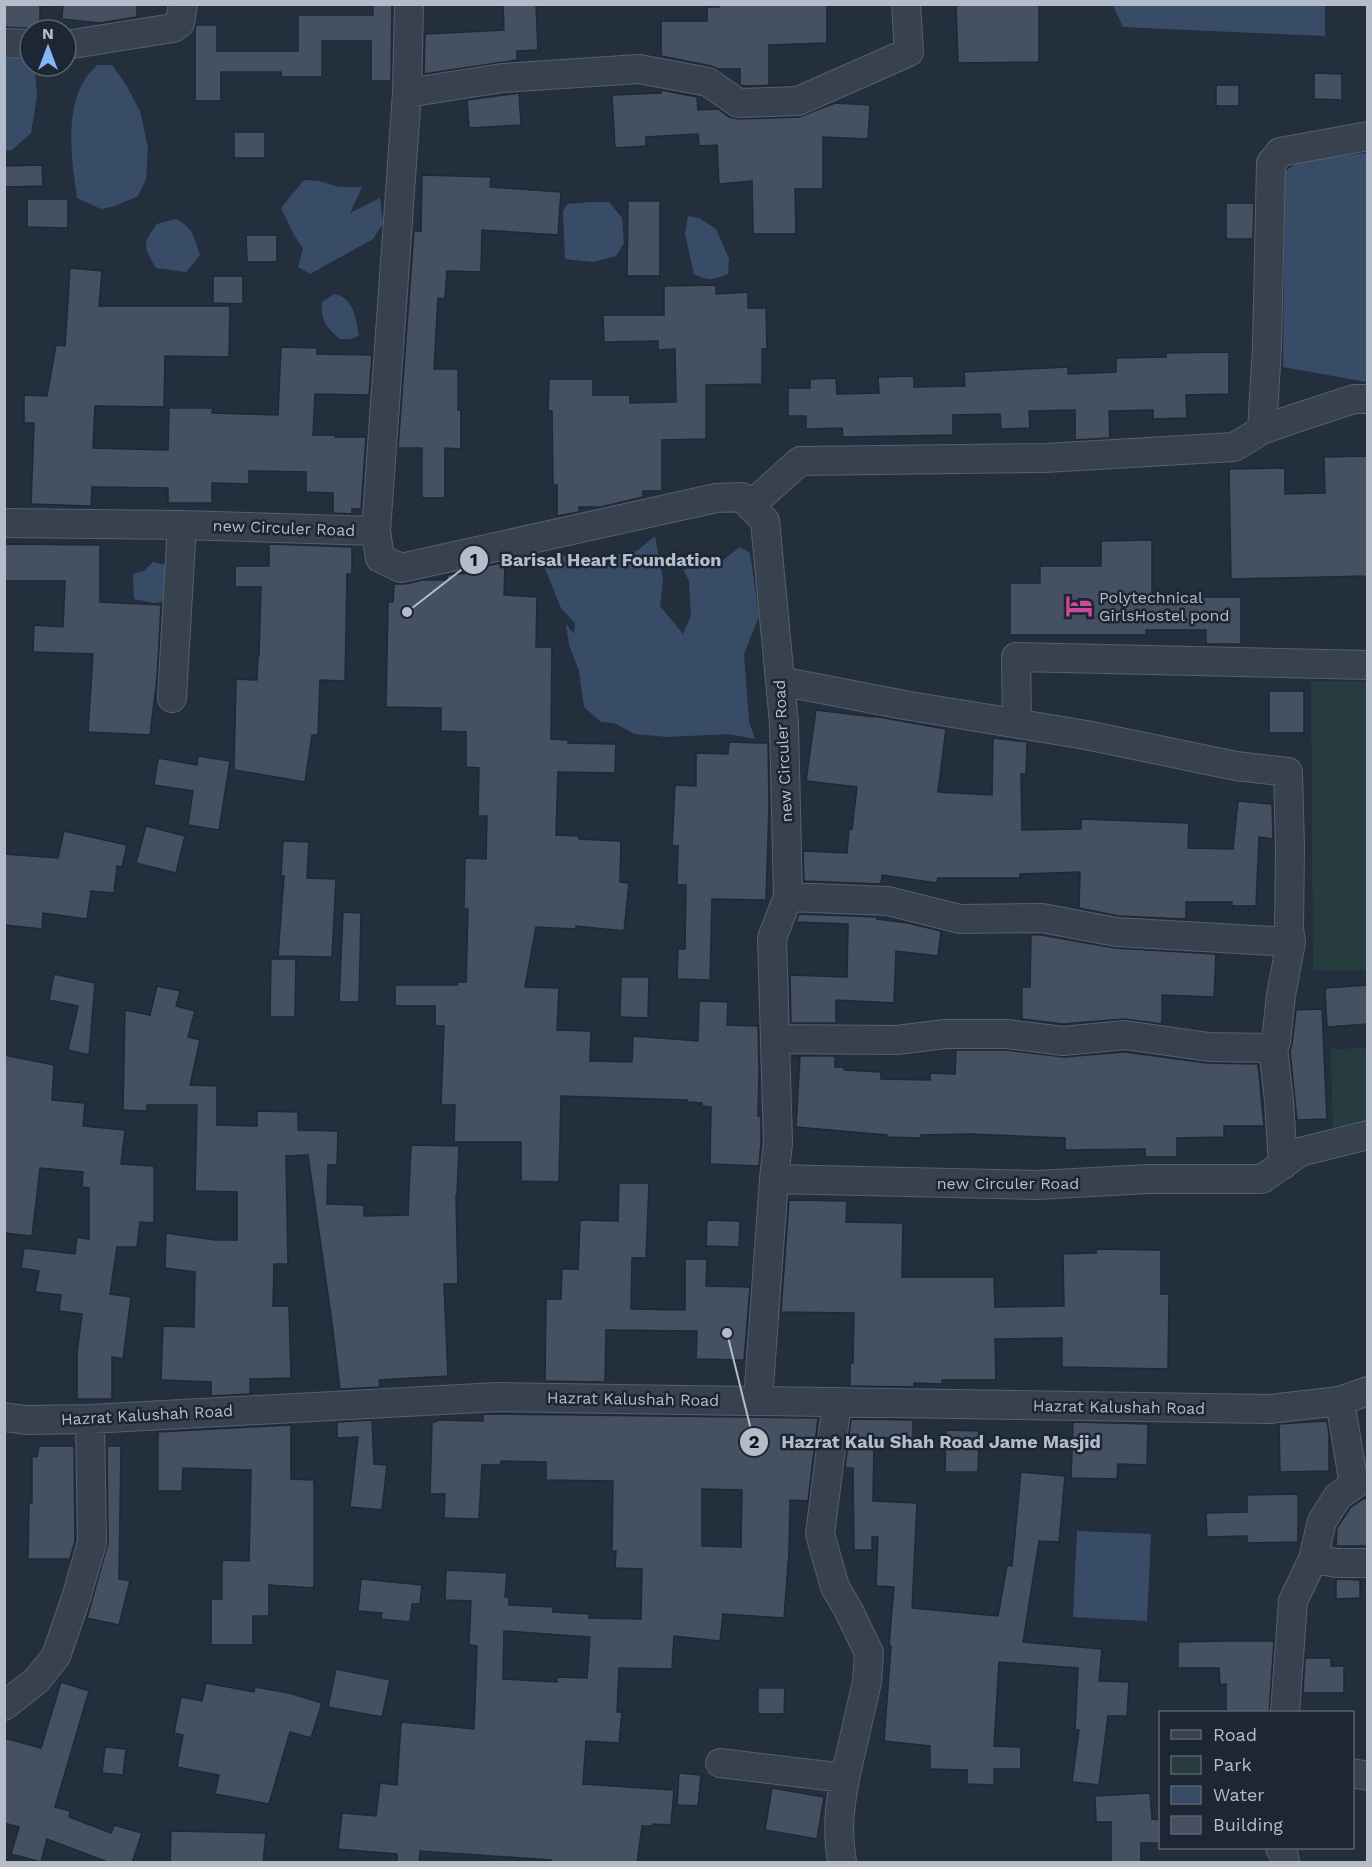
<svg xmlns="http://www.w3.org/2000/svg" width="1372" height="1867" font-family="'Work Sans',sans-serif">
<rect width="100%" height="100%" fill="#242f3e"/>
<path fill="#263c3f" d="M1311,681L1367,682V970H1313Z
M1368,1048L1367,1132L1333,1140L1331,1049Z"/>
<path fill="#394c67" d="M1113,5H1325V36L1123,27Z
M4,54L26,58L35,71L37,96L31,133L12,150L5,151Z
M97,65H112L126,85L140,111L148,148L146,179L138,196L115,206L101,209L77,198C72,161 64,113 85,79C88,74 93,70 97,65Z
M1367,153V382L1283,367L1285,171L1303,159Z
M304,180L319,181L339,187H362L350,213L380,198L383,224L373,239L310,274L298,267L303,248L294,235L281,208Z
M591,202H609L622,218L624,243L616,256L593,262L565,259L563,211L567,204Z
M688,216L699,218L716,229L729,259L728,274C714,280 707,281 694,274L685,234Z
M175,219C193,227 194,237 200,255L186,272L156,268C143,246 142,244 157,224Z
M334,294C354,297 356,319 359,336L350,339H340C326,327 321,321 322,302Z
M655,536L663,580L660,606L683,634L691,616L689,581L683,569L719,567L723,560L740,547L750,553L759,616L744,654L749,722L755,739L729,734L667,737L635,734L614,723L601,722L584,707L579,671L569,645L566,624L574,634L575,623L561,608L544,566L556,556L616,555L637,551Z
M153,562L169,566V600L154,603L134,599L133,574L144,571Z
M1077,1531L1151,1534L1147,1621L1073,1617Z"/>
<path fill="#455162" stroke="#1f2835" stroke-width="1.5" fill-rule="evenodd" d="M4,4H40V29L4,27Z
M63,4H137V17L100,23L62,19Z
M373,4H392L391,81H371V41H322V77H281V72H221V101H195V30L196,25H217V51H298V15H373Z
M503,4H536L538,50L517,51V60L424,74L425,34L504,30Z
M719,4H827V43L769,45V84L792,85L743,86L740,84V69H718L711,66L661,56V21H707V7H719Z
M956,4H1039V62L958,63Z
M1314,73L1342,74V100L1314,99Z
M1216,85H1239V106H1216Z
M661,90L697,97L698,110L718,109L729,117L739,119L799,117L835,103L870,105L868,139L823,137V189H795L796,234H753L752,181L719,184L717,145L699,146L698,134L646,137V146L615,148L612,95L661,93Z
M519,93L521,125L469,128L467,100Z
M234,132H265V158H234Z
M42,165L43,186L4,187V166Z
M422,175L491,177L490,187L561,192L558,235L482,230L481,272L447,271L445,299L438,298L434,369H458V410H461V449L445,448V498H422V448H398L414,231H421Z
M27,199H68V228L27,227Z
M628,201H660V276H627Z
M1226,203H1254L1253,239H1226Z
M246,235H277V262H247Z
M70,268L102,271L99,306H230L229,357L165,356L164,407L95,406L93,448L168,450L169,408H213L212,413L278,415L281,347L317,348V354L372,355L369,395L315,394L313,435H335V437H366L361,509H352V514L333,513V493L306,492V472L249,471V484L212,483V503H168V488L92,487L91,506L31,504L34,423H24V395L47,396L56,345L65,346Z
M213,276H243V304L213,303Z
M716,285V294L748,292V308H766L767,349H762V384L706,385V439L662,440V491H643V497L601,507H579V512L557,516V485H553L552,411H548L549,379H593V395H630V403L676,402L675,349L658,350V341L604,342L603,315H664V286Z
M1229,352V394L1186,395L1187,418L1153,419V410L1109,411L1110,438L1075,440V410L1029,411L1030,428L1001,429L1000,414L953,415V435L843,437L842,428L806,429V416H788V388H810V379L836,378L837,394L879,393L878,377L914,376V387L965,386L964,372L1068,367V374L1116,372V358L1166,357V353Z
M1368,456V576L1231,579L1229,469L1285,468V494L1325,493L1324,457Z
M1152,540V597H1241V644H1206V630H1146V635H1010V583H1040V566H1101V541Z
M4,544L100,545V602L161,605L157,678L150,735L88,732L93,654L33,652L34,625L63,627L65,581H4Z
M269,544L352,547V574H347L345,681L320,680L318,735H312L305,782L234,770L236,679L257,680L258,656H259L261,587H235V566H269Z
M505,562L504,595L537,597L536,647H552L551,739L569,740L568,743L616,744L615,773L558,772L556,835L579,836V839L621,841L620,882L629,883L624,931L576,926V929L536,927L525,987L559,988L557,1030L591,1031L590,1061L632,1062L633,1036L698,1041L699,1001L728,1002L727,1025L758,1026L759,1070L758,1116H761V1142L759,1166L710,1164L711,1107L702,1106V1103L687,1102V1100L561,1096L559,1182L521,1181V1142H454L455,1105H441L444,1026H435V1006H395V985H457V982H466L468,909H464L465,858L486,859L487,816H478L479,768L466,767V732L441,731V708L386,707L388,602H393L394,584H405L423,580H447V575L469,573V570Z
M1269,691H1304V733H1269Z
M816,710L873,717V716L946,729L938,792L992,795L993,738L1027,742L1026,774H1021L1022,830L1081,829V819L1189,823L1188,848L1233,849L1238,801L1272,804L1273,839L1259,837L1256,906H1232V902H1186V919L1118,916L1079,908L1080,872L1020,874V878H938L937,883L882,875L881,884L804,881L803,851L847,853L849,828L852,829L857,787L806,781Z
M729,742L768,743L769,804L766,900L712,899L710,980L677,979L678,949H685L686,885H677L678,846H672L675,785L696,786V753L728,754Z
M198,756L230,761L219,830L188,825L193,791L154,785L158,758L197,765Z
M146,826L185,836L176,873L136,863Z
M64,831L127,845L122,867L117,866L114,893L91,891L87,919L43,913L42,929L4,925V854L58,858Z
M283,841L309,842L307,878L336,879L332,957L278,956L284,876H281Z
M343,912L361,913L359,1002H339Z
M799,914L877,917V919L908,923L941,931L938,956L896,951L894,1003L836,1000V1023H791L790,975L847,977L848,924L796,922Z
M1031,935H1041L1115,948L1216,954L1214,997L1162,995V1024L1124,1019L1063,1024L1022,1019V987H1030Z
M271,959H296L295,1017H270Z
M54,974L95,983L89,1055L68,1050L78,1006L49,1000Z
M621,977H649L648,1018L620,1017Z
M1368,985V1024L1327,1027L1325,988Z
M157,986L180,991L176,1006L195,1011L188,1037L200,1040L190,1085L217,1086V1125L257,1126V1111L298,1112V1130L338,1131L337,1165H328L327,1204L364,1205V1216L408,1215L411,1145L459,1146L457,1195H456L458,1284H444L448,1376L379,1380L380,1387L340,1389L332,1323L308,1155L286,1156L288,1264H274L273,1306H289L291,1378L250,1379V1394L211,1396V1382L161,1380L163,1326L194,1327L195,1272L165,1268L166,1233L215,1240H237V1192L195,1191L197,1105H147V1111L123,1110L125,1010L150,1015Z
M1322,1009L1327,1119L1297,1120L1290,1051L1292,1044L1296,1010Z
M956,1050H1006L1064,1057L1125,1052L1207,1063L1258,1064L1264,1126H1224V1137L1177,1138V1157H1145V1149L1065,1150V1138L971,1134L921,1135V1138L887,1137V1135L796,1127L800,1057L792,1056H835V1067H844V1070L881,1072V1079L930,1080V1073L955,1074Z
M4,1055L54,1065L52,1100L85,1103L83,1126L125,1130L121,1164L154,1166V1223L140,1222L137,1247H117L110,1294L131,1297L123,1359L112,1357V1399H77V1353L82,1314L59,1311L61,1295L35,1292L39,1271L21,1268L24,1248L75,1254L77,1237L89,1239V1188L82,1187L83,1172L40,1168L32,1236L4,1233Z
M619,1183H649L646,1258H632L631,1309L685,1310V1259H707L706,1286L750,1287L744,1360L696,1359L697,1331L606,1330L605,1382L545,1381L546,1299H561L562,1269H578L580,1220L618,1221Z
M789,1200L847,1201L846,1222L903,1223L902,1277H994L995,1307L1064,1306L1063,1254L1096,1253V1249L1161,1250V1294H1169L1168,1369L1062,1367V1338L995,1339L996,1380H942V1384L914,1383V1387L850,1386V1363H853L854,1313L781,1312Z
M707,1220L740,1221L739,1247L706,1246Z
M483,1414L818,1418L808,1501L790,1500L789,1552L784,1618L723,1614L720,1641L674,1636L672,1669L619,1668L617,1712H622L619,1743L586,1741L583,1784L674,1790L671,1825L653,1824V1826H642L637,1863H551V1860L420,1851L419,1863H397V1854L338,1849L342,1813L376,1816L380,1783L397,1785L401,1722L474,1729L477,1646L469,1645L471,1601L445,1600L446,1570L507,1573L505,1597H509V1605L553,1607V1612L590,1614L589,1618L641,1619L642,1569L615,1568L616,1551H612L613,1481L546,1480V1462L501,1461L500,1465H482L479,1519L444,1518L445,1494H430L432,1422H436V1420L483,1421ZM702,1489L742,1490L741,1547L702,1546ZM504,1631L590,1637L587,1678L557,1677V1682L503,1679Z
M851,1419L913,1420V1438H875L874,1440L873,1501L917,1503L912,1608L998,1616L1007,1565L1012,1566L1021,1472L1065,1476L1059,1542L1039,1541L1023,1642L1102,1649L1099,1681L1129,1682L1127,1716H1108L1099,1785L1072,1782L1079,1730H1075L1078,1668L999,1662L994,1746L1021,1747V1769H994V1785L967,1784V1770L930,1769V1746L884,1741L891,1646L889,1645L894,1587L876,1586L878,1537H872V1550H854L853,1468H845Z
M372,1420L374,1464L387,1465L382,1510L350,1507L358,1437L337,1438V1422Z
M1327,1421L1329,1433V1471L1280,1472L1279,1424Z
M1073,1422L1148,1424L1147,1465L1118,1464L1117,1479L1071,1478Z
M291,1425V1479L314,1480V1588L269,1585V1616H253V1645H211V1599H222V1560L249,1561L251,1470L183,1468L182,1491H158V1432Z
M946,1430L979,1431L978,1472H945Z
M39,1446H74L75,1541L70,1559H28L29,1503H32V1456L37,1457Z
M107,1446H121L119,1579L130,1581L119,1625L87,1618L108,1543Z
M1298,1494V1542L1247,1543V1536L1207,1537L1206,1513L1247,1512V1495Z
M1363,1499H1368V1546H1336L1337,1528L1350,1508Z
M361,1579L422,1585L420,1604H412L410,1622L381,1619L382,1613L358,1611Z
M1336,1579L1360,1580V1598L1336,1599Z
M1225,1641H1274L1269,1713H1226V1684L1220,1685L1219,1668H1178V1642Z
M1305,1658H1331V1666H1344V1693H1303Z
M336,1669L390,1680L382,1717L328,1707Z
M61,1682L89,1691L55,1807L70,1811L69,1817L111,1833L114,1825L142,1833L132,1863H110L47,1839L41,1862L11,1854L19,1827L4,1823V1738L41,1748Z
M206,1683L254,1692L255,1687L289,1693L322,1703L311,1738L290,1732L269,1804L215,1794L219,1775L177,1767L183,1735L174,1733L181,1697L202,1701Z
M758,1688H785L784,1714H758Z
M105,1747L126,1749L123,1775L102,1773Z
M679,1773L701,1775L698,1806L677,1805Z
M772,1788L824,1797L817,1839L765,1830Z
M1150,1793L1152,1819L1161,1820V1843H1141V1863H1111V1822H1096L1095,1796Z
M171,1831L266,1833L263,1863H170Z"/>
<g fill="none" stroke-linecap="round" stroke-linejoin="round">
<defs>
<path id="street" d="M4,43L30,44
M66,45L173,28L180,23L183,4
M407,93L502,78L639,69L708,82L738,103L798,101L909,52L906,4
M1262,430L1267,347L1271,163L1280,152L1368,136
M750,506L800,461L1045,458L1234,447L1262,430L1290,420L1354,399H1368
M4,523L182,525L376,531L380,558L401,568L716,498L742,497L765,521L784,723L788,897L772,938L778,1143L774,1179L1037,1185L1148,1179H1262L1300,1152L1368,1135
M376,531L407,93L409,4
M780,681L904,705L1086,735L1236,766L1288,772L1290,848L1289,929L1291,942L1281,995L1276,1042L1273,1048
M172,698L182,525
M1017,723L1016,657L1368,665
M788,897L888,901L960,919L1042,918L1116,932L1291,942
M775,1039L897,1040L945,1034H1007L1063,1041L1125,1035L1209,1047L1273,1048L1279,1100L1283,1165
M758,1401L774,1179
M4,1417L26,1420L90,1419L498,1397L1269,1409L1340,1401L1368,1391
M1313,1559L1337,1563H1368
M4,1706L37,1680L56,1656L76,1598L92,1543L90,1419
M1285,1712L1293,1601L1313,1559L1322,1521L1338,1496L1354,1485L1340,1401
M720,1763L845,1778L867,1682L869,1653L849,1611L835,1587L820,1534L837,1402
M1352,1773L1368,1776
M1280,1848L1283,1851L1285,1862
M842,1862C837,1829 839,1811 845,1778"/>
</defs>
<use href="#street" stroke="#565f6c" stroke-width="30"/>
<use href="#street" stroke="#38414e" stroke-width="28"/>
</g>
<defs>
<symbol id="hotel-bare" viewBox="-9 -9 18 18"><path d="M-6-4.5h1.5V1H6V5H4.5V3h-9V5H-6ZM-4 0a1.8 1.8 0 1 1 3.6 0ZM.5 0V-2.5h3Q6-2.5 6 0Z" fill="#d1479c" stroke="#1d2633" stroke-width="2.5" paint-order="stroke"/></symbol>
</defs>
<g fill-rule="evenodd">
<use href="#hotel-bare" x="1060" y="587" width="38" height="38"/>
</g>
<g text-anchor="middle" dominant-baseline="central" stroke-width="5" stroke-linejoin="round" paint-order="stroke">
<g font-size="16" fill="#b4bcc9" stroke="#1d2633">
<text transform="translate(284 528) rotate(2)">new Circuler Road</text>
<text transform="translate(783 751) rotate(-93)">new Circuler Road</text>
<text x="1008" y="1183">new Circuler Road</text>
<text transform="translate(633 1399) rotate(1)">Hazrat Kalushah Road</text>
<text transform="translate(1119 1407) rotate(1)">Hazrat Kalushah Road</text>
<text transform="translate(147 1415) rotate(-3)">Hazrat Kalushah Road</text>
</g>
<g font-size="16" fill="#b4bcc9" stroke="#1d2633" text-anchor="start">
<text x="1099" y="597">Polytechnical<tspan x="1099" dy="18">GirlsHostel pond</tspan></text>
</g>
</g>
<path fill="none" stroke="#b4bcc9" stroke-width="2" d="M407 612L474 560M727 1333L754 1442"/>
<g fill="#b4bcc9" stroke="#1d2633" stroke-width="2">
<circle cx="407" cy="612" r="6"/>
<circle cx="727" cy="1333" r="6"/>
<circle cx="474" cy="560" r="15"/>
<circle cx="754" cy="1442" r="15"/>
</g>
<g font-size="18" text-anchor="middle" font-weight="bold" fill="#111">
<text x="474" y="566">1</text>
<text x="754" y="1448">2</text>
</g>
<g font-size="18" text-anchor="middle" font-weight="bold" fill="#b4bcc9" stroke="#1d2633" stroke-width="5" stroke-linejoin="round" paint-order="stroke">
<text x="611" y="566">Barisal Heart Foundation</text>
<text x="941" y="1448">Hazrat Kalu Shah Road Jame Masjid</text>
</g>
<rect width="1372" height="1867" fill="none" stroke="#b4bcc9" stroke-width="12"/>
<rect x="1159" y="1711" width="195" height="138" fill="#1d2633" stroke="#59626f" stroke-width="1.5"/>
<rect x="1171" y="1730" width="30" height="9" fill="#38414e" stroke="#59626f" stroke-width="1.5"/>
<text x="1213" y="1741" font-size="18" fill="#b4bcc9">Road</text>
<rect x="1171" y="1756" width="30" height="18" fill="#263c3f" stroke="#59626f" stroke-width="1.5"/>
<text x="1213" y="1771" font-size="18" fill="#b4bcc9">Park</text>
<rect x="1171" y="1786" width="30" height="18" fill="#394c67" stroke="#59626f" stroke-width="1.5"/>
<text x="1213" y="1801" font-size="18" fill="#b4bcc9">Water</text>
<rect x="1171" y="1816" width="30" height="18" fill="#455162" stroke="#59626f" stroke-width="1.5"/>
<text x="1213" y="1831" font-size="18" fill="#b4bcc9">Building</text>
<g transform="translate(48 48)"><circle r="28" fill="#1d2633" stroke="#59626f" stroke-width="1.5"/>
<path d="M0-4.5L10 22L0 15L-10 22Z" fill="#8ab4f8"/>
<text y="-9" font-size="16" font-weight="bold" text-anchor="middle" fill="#b4bcc9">N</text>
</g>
</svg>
